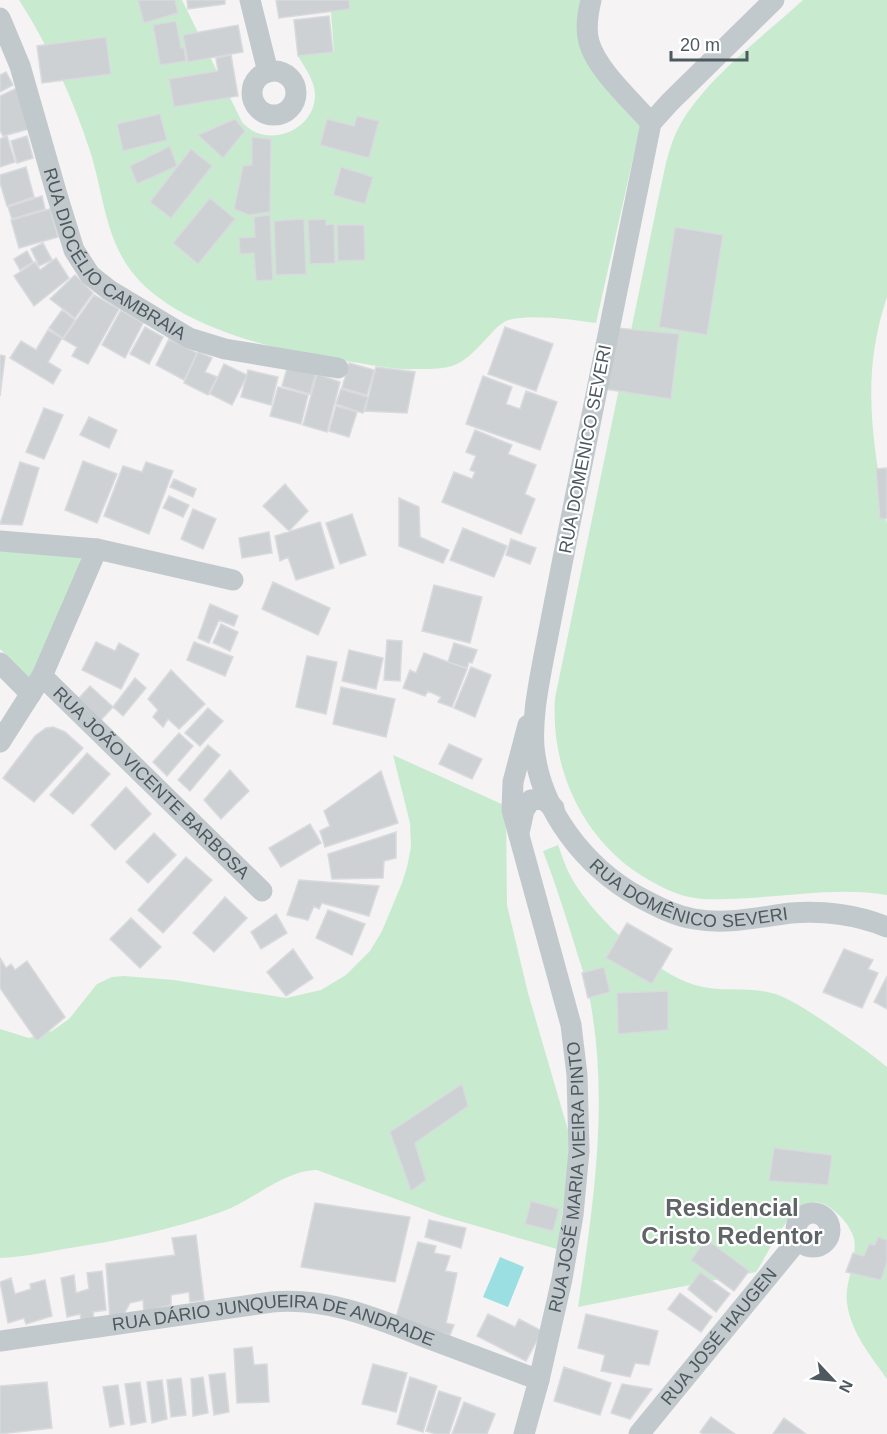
<svg xmlns="http://www.w3.org/2000/svg" width="887" height="1434" font-family="Helvetica,sans-serif">
<rect width="100%" height="100%" fill="#f5f3f3"/>
<path fill="#c8ebd0" d="M19,0H182L242,122C266,150 315,131 315,95C315,81 305,68 298,56L334,52L330,0H584L581,19L641,123L596,323C573,320 527,313 506,321C498,325 492,333 486,339C460,368 452,369 415,369C394,370 372,365 352,362C281,352 157,326 121,255C104,223 101,185 90,151C73,98 49,47 19,0Z
M803,0H887V297C860,377 873,443 887,523V895C834,886 780,898 727,899C717,899 705,900 695,898C679,896 663,888 649,880C585,844 550,771 555,698L658,200C664,175 667,148 680,125C705,79 764,36 803,0Z
M0,551L86,556L31,680L0,649Z
M393,755L506,806L507,905L528,993L572,1144L557,1249L442,1216L317,1170C282,1171 253,1201 221,1212C171,1230 116,1241 64,1249C43,1253 21,1257 0,1258V1029L29,1038L52,1031L69,1019L97,984L112,977L124,976L174,980L286,998L321,990L346,975L370,951L382,931L402,883L407,867L411,847L410,823Z
M558,845C562,855 565,866 570,875C590,914 656,976 699,986C727,993 753,985 781,996C797,1003 813,1014 828,1024C848,1038 868,1051 887,1067V1379C871,1356 851,1333 847,1303C844,1282 858,1260 854,1239C851,1227 842,1217 833,1210C798,1180 772,1249 756,1272L578,1307C594,1203 610,1094 588,990C585,975 579,960 575,946C565,914 555,882 543,851Z"/>
<path fill="#9bdfe3" d="M500,1257L524,1267L508,1307L483,1297Z"/>
<path fill="#cdd1d4" stroke="#d8dadd" stroke-width="1.5" d="M138,0H175L178,13L144,23Z
M187,0H225V4L188,9Z
M276,0H349L350,9L279,18Z
M329,16L333,52L298,56L294,20Z
M176,21L181,48H184L186,61L160,65L153,25Z
M238,25L243,52L188,62L183,35Z
M106,37L111,74L42,83L37,46Z
M231,55L238,96L174,107L169,79L218,71L216,58Z
M6,72L13,85L0,92V75Z
M17,88L29,129L3,136L0,130V96Z
M160,114L167,140L123,151L117,124Z
M357,116L379,121L369,158L320,145L327,119L354,126Z
M235,119L245,131L223,158L198,135Z
M7,136L15,162L0,167V139Z
M27,136L33,158L17,163L11,141Z
M252,137L271,139L270,212L249,215L234,209L243,166L252,165Z
M170,146L177,166L137,184L130,166Z
M191,149L212,166L171,218L150,202Z
M26,167L34,197L7,206L0,183V175Z
M341,167L373,177L365,204L333,195Z
M42,196L45,209L12,219L8,207Z
M210,198L235,219L198,264L173,243Z
M50,209L58,237L19,248L11,220Z
M270,215L273,280L256,281L254,253L240,254L239,238L255,237L254,217Z
M304,219L306,274L276,275L274,221Z
M326,219V225L334,224L335,263L310,264L308,220Z
M337,225H364L365,260L338,261Z
M675,227L723,235L707,335L659,327Z
M43,243L52,260L39,266L31,249Z
M27,251L33,262L20,270L14,259Z
M56,258L69,278L34,306L14,276L35,262L40,270Z
M75,275L93,293L75,318L50,299Z
M94,295L119,309L88,364L72,356L77,347L63,339Z
M62,310L75,320L63,338L49,328Z
M121,310L143,323L125,358L102,345Z
M145,327L163,337L149,364L130,354Z
M505,327L553,344L536,391L488,374Z
M616,328L679,334L671,399L605,389Z
M48,330L62,338L48,362L61,370L53,384L10,358L21,341L36,350Z
M169,339L197,353L184,380L156,365Z
M198,352L212,358L205,372L217,377L208,395L184,383Z
M0,355L5,356L0,396Z
M349,363L374,370L367,395L342,388Z
M224,364L247,375L232,405L210,394Z
M288,365L316,372L310,394L282,386Z
M376,367L415,372L407,413L365,411Z
M248,370L278,377L271,405L241,397Z
M317,374L340,382L327,432L303,425Z
M483,376L512,387L506,404L520,409L526,391L557,402L540,450L466,424Z
M278,387L308,395L301,424L270,416Z
M341,389L368,397L363,413L336,404Z
M336,406L357,412L349,437L329,431Z
M44,408L63,415L44,459L26,452Z
M89,417L117,430L109,448L80,435Z
M475,430L512,445L508,454L536,465L525,494L535,499L521,534L442,502L454,472L472,479L475,472L470,470L476,456L466,452Z
M83,461L117,474L97,523L65,510Z
M20,462L39,468L22,525L0,524Z
M146,462L173,471L149,534L104,516L123,466L142,472Z
M887,468V518L880,519L876,469Z
M174,479L196,489L193,497L170,487Z
M285,484L308,511L289,531L263,506Z
M169,496L189,505L183,517L163,508Z
M399,498L419,507L420,537L449,550L443,563L399,546Z
M193,509L216,519L203,549L181,539Z
M352,514L366,555L340,564L326,523Z
M320,522L334,568L296,580L288,557L280,561L275,536Z
M463,528L507,546L494,577L450,560Z
M269,532L272,553L242,558L239,538Z
M511,539L536,548L530,564L506,555Z
M273,582L330,608L318,635L262,609Z
M434,585L482,597L470,643L422,631Z
M210,604L238,616L234,626L219,620L209,643L198,638Z
M221,624L238,632L230,651L213,643Z
M387,640L402,641L400,681L384,680Z
M96,642L115,651L119,643L139,654L121,689L82,670Z
M194,642L233,657L225,676L187,660Z
M454,643L477,650L472,663L469,662L467,668L448,662Z
M349,650L383,658L376,689L342,681Z
M424,653L467,669L452,707L438,702L441,697L428,691L425,696L403,688L410,670L416,673Z
M307,656L337,662L326,714L296,707Z
M471,667L491,675L475,717L454,708Z
M171,670L205,704L179,729L168,719L163,727L153,717L158,710L148,699Z
M135,678L146,688L123,716L113,707Z
M90,686L113,707L101,720L79,698Z
M341,687L395,699L386,737L333,724Z
M208,708L223,721L200,746L185,733Z
M53,727L65,732L83,748L34,802L3,778L35,736L46,728Z
M179,733L193,746L167,776L153,762Z
M449,744L482,759L472,779L439,764Z
M208,745L220,755L190,791L178,780Z
M87,753L110,774L73,814L50,795Z
M230,770L249,791L221,819L204,800Z
M381,771L398,823L325,847L320,831L330,826L324,811Z
M126,787L151,814L115,850L91,825Z
M310,824L321,843L281,867L269,848Z
M396,832V858L384,861L383,878L332,879L328,854Z
M154,833L176,855L148,883L126,862Z
M186,857L212,880L163,933L138,910Z
M299,880L379,886L369,916L322,903L319,909L314,906L308,920L287,915Z
M225,897L247,918L214,952L193,933Z
M328,910L365,924L352,955L316,938Z
M276,914L287,933L261,949L251,932Z
M131,918L161,947L140,968L110,939Z
M627,923L672,949L652,984L606,958Z
M293,949L313,978L286,996L267,972Z
M844,949L873,960L868,969L878,973L862,1008L823,992Z
M0,958L6,968L11,964L15,970L27,961L65,1017L37,1041L0,988Z
M604,967L610,992L588,998L582,973Z
M887,976V1009L874,1002Z
M668,991V1030L618,1034L617,993Z
M462,1084L468,1106L415,1143L426,1180L411,1191L390,1132Z
M774,1148L832,1155L828,1185L769,1181Z
M531,1201L559,1209L553,1231L525,1224Z
M315,1203L410,1217L395,1282L301,1267Z
M429,1220L466,1228L461,1248L425,1237Z
M196,1235L204,1300L190,1302L189,1292L171,1295V1305L157,1308L144,1314L143,1300L130,1303L123,1316L110,1319L106,1264L175,1255L172,1238Z
M878,1237L887,1240V1262L881,1280L846,1272L853,1253L864,1256L869,1244L875,1245Z
M706,1239L749,1271L734,1291L691,1260Z
M418,1242L436,1246L434,1253L450,1256L445,1271L457,1273L446,1323L454,1325L450,1335L395,1321Z
M102,1271L106,1310L93,1312L94,1320L82,1324L80,1314L67,1317L61,1278L74,1275L76,1293L89,1289L87,1273Z
M700,1272L730,1294L716,1312L688,1289Z
M11,1278L15,1294L31,1289L30,1284L45,1280L52,1316L26,1324L24,1318L8,1323L0,1282Z
M680,1293L712,1317L701,1332L668,1309Z
M488,1314L515,1327L519,1319L542,1331L526,1361L477,1336Z
M586,1314L658,1331L649,1365L635,1363L630,1377L601,1371L605,1355L578,1348Z
M252,1347L254,1365L267,1364L269,1402L237,1403L234,1349Z
M373,1364L407,1373L396,1412L362,1404Z
M564,1367L611,1383L600,1415L554,1401Z
M225,1373L229,1412L214,1415L209,1375Z
M203,1377L208,1413L193,1416L191,1379Z
M410,1377L437,1386L423,1432L397,1424Z
M181,1378L186,1415L171,1417L167,1380Z
M162,1380L167,1419L152,1423L147,1382Z
M47,1382L52,1428L0,1434V1386Z
M140,1382L146,1422L131,1425L125,1384Z
M622,1384L652,1389L630,1419L611,1413Z
M118,1385L124,1424L110,1427L103,1387Z
M439,1391L461,1398L449,1434H436L426,1431Z
M464,1402L495,1414L487,1434H452Z
M711,1417L735,1434H703L700,1432Z
M784,1418L806,1434H773Z"/>
<g fill="none" stroke-linecap="round" stroke-linejoin="round">
<g stroke="#c1c9cd" stroke-width="21">
<path d="M250,0L268,72"/>
<path d="M591,0C588,13 585,28 589,42C596,69 632,101 651,123"/>
<path id="s1" d="M774,0L670,102L651,123C623,261 595,400 567,538C559,579 551,620 543,661C538,688 532,718 534,747C540,810 585,867 639,897C656,906 675,916 694,919C727,925 759,917 791,913C823,910 858,915 887,927"/>
<path id="s2" d="M0,18L20,66L57,195L74,250L90,275L109,290L189,338L225,349L338,368"/>
<circle cx="274" cy="93" r="22"/>
<path d="M0,541L97,549L233,580"/>
<path d="M0,663L31,694"/>
<path id="s3" d="M42,676L262,891"/>
<path d="M0,742L42,676L97,549"/>
<path d="M519,833L524,810L531,800L543,799L554,808"/>
<circle cx="813" cy="1230" r="17"/>
<path id="s4" d="M0,1341L272,1302C327,1297 376,1318 427,1338C464,1352 502,1366 539,1380"/>
<path id="s5" d="M524,1434L539,1380L562,1279L573,1215L579,1151L577,1075L571,1025L512,810L513,782L528,725"/>
<path id="s6" d="M639,1434L798,1240"/>
</g>
</g>
<g text-anchor="middle" dominant-baseline="central" stroke-width="4.5" stroke-linejoin="round" paint-order="stroke">
<g font-size="18" fill="#4d595e" stroke="#fff">
<text stroke="none"><textPath href="#s2" startOffset="272">RUA DIOCÉLIO CAMBRAIA</textPath></text>
<text transform="translate(585 449) rotate(-79)">RUA DOMENICO SEVERI</text>
<text stroke="none"><textPath href="#s3" startOffset="153">RUA JOÃO VICENTE BARBOSA</textPath></text>
<text stroke="none"><textPath href="#s1" startOffset="1047">RUA DOMÊNICO SEVERI</textPath></text>
<text stroke="none"><textPath href="#s5" startOffset="262">RUA JOSÉ MARIA VIEIRA PINTO</textPath></text>
<text stroke="none"><textPath href="#s4" startOffset="278">RUA DÁRIO JUNQUEIRA DE ANDRADE</textPath></text>
<text stroke="none"><textPath href="#s6" startOffset="126">RUA JOSÉ HAUGEN</textPath></text>
</g>
<g font-size="24" font-weight="bold" fill="#606467" stroke="#fff">
<text x="732" y="1207">Residencial<tspan x="732" dy="28">Cristo Redentor</tspan></text>
</g>
</g>
<g transform="translate(833 1380) rotate(116)" stroke="#ffffff" stroke-width="4.5" paint-order="stroke">
<path d="M0-4.5L10 22L0 15L-10 22Z" fill="#4d595e"/>
<text y="-9" font-size="16" font-weight="bold" text-anchor="middle" fill="#4d595e">N</text>
</g>
<path d="M671 51v9h76v-9" fill="none" stroke="#4d595e" stroke-width="3"/>
<text x="680" y="51" font-size="18" fill="#4d595e" stroke="#ffffff" stroke-width="4.5" paint-order="stroke">20 m</text>
</svg>
